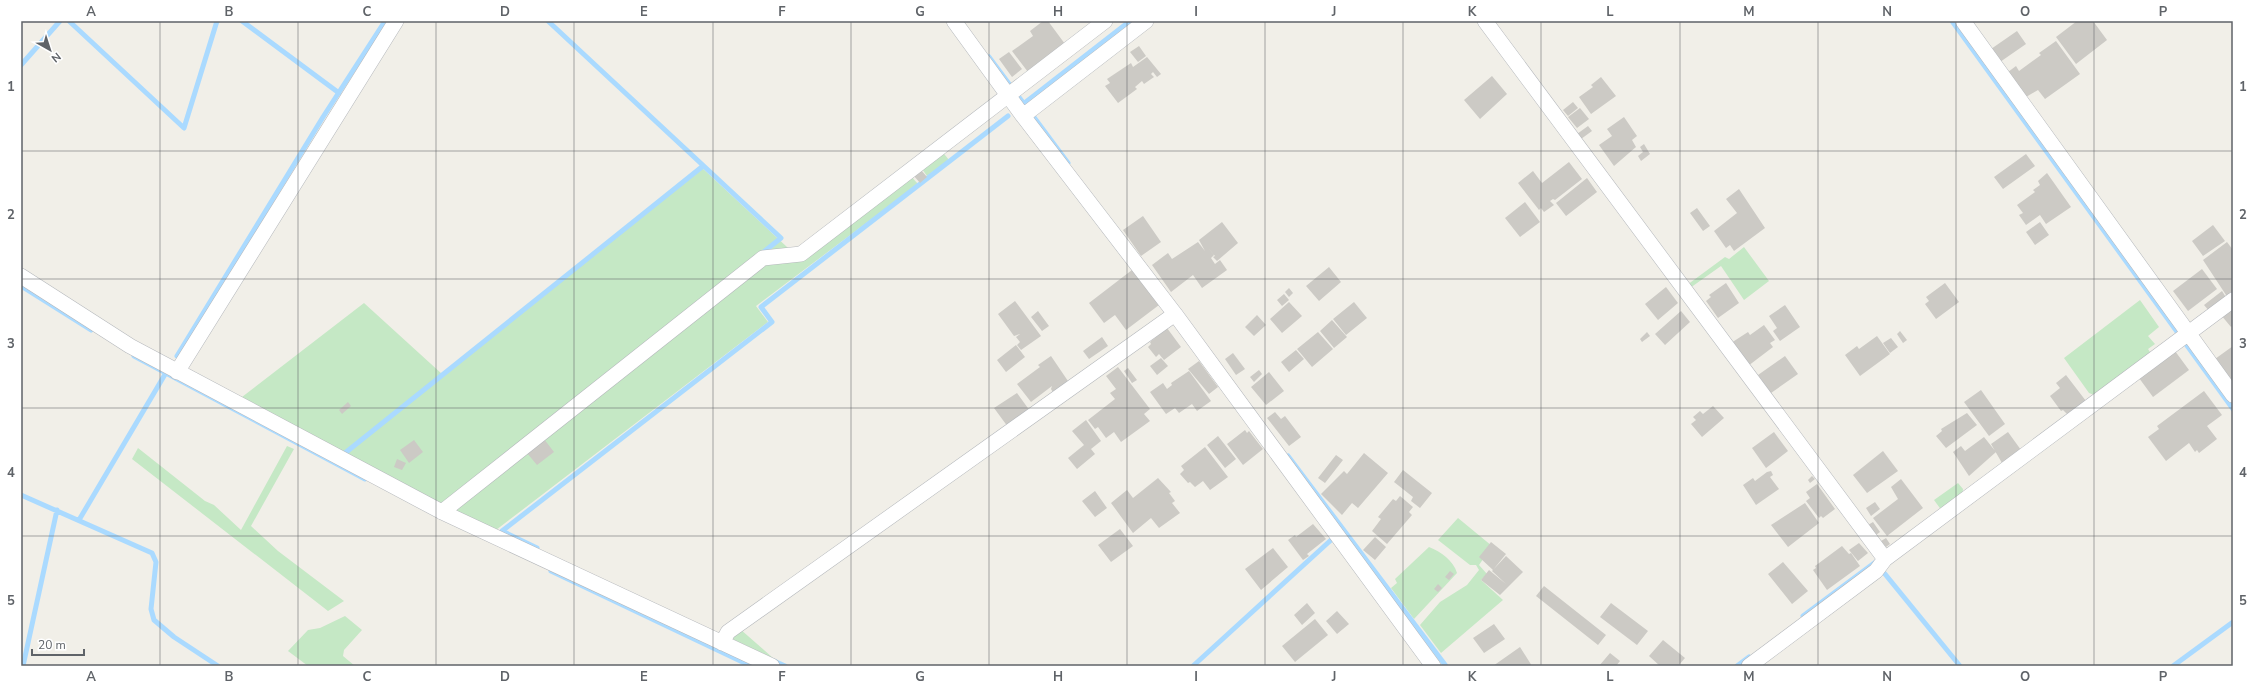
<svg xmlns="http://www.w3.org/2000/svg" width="2254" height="687" font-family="'Nunito Sans',sans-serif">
<rect width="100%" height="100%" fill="#f1efe8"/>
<path fill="#c5e8c5" d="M941,150L949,160L927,176L920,166Z
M700,166L801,260L909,174L918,184L756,306L768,322L496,530C409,490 326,444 242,397L364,303L442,374Z
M1744,247L1769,281L1744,300L1721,266L1690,288L1687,285L1725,257L1729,259Z
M2140,300L2159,327L2148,336L2155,344L2148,349L2152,355L2097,396L2089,393L2064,358Z
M287,446L294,449L251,526L278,551L344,601L328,611L132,459L138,448L205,501L214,505L241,530Z
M1958,483L1963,489L1962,496L1942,511L1934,500Z
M1458,518L1492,546L1479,565L1487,574L1481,580L1503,600L1441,653L1420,625L1440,602L1467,585L1479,570L1476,565H1470L1438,540Z
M1429,547C1441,552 1453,560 1457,573L1414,619L1391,588L1397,583L1395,579Z
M345,616L362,630L344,650L343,656L355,666H308L288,651L308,630L320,628Z
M740,629L773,658L730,638Z"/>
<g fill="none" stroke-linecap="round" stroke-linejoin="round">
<path stroke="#aadaff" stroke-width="5" d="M69,21L184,128L217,21
M242,21L339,93
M548,21L781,238L761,254
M1952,21L2233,409
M989,57L1068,163
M21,65L60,21
M1022,105L1130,21
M21,286L91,330
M134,356L365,479
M177,356L323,117L385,21
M345,453L703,166
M1288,456L1446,666
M21,495L152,553L156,562L151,609L154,620L174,637L218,666
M79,520L167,371
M537,548L502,531L772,322L761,307L1008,116
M551,571L751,666
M1885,574L1960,666
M1803,616L1877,561
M774,661L785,666
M23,666L57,510
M1193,666L1331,540
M1737,666L1749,657
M2173,666L2233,622"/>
</g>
<path fill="#cccac5" d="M1043,21H1048L1065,44L1028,72L1012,51L1033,36L1030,31Z
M2077,21H2093L2107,40L2076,64L2056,37Z
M2017,31L2026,44L2000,62L1991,49Z
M2056,41L2080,74L2045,99L2038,90L2026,97L2008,72L2016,66L2019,71L2041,55L2039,53Z
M1139,46L1146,56L1138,62L1130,52Z
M1009,52L1022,69L1012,77L999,59Z
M1147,57L1161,74L1157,77L1153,72L1151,74L1154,77L1144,84L1142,81L1135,87L1137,89L1118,103L1105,86L1110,83L1107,79L1131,63L1133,67Z
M1492,76L1507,94L1480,119L1464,100Z
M1601,77L1616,96L1591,114L1579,97L1593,87L1591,85Z
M1573,102L1578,108L1568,116L1563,110Z
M1580,108L1589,119L1577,128L1568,117Z
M1624,117L1637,136L1632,140L1636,147L1614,166L1599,145L1612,136L1607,129Z
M1588,126L1592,131L1581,139L1577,134Z
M1644,144L1650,154L1641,161L1638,156L1643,152L1640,147Z
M2026,154L2035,166L2003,189L1994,177Z
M1569,162L1582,179L1555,200L1553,199L1550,201L1554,205L1544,212L1541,208L1539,210L1518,183L1533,171L1542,183Z
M921,170L927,177L920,183L914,176Z
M2047,173L2071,207L2046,224L2040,215L2026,225L2019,215L2023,213L2017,205L2035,192L2033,190L2040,185L2038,181Z
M1587,178L1597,192L1566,216L1556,203Z
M1739,189L1765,228L1734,251L1730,245L1726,248L1714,231L1737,213L1726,199Z
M1525,202L1540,222L1520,237L1505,218Z
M1697,208L1710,226L1703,231L1690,213Z
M1143,216L1161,242L1141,256L1123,230Z
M1222,222L1238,243L1217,261L1213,257L1215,256L1208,248L1214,255L1211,258L1215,264L1220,260L1227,270L1202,288L1193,275L1171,292L1152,265L1168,253L1172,259L1198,242L1205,251L1199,240Z
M2040,222L2049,235L2035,245L2026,232Z
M2213,225L2225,241L2203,256L2192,241Z
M2227,242L2233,250V294L2228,298L2203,260Z
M1329,267L1341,282L1319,301L1306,286Z
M2202,269L2217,289L2188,311L2173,291Z
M1132,270L1159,305L1126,330L1115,315L1104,323L1089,303Z
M1726,283L1739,303L1718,318L1706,301L1711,297L1709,295Z
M1945,283L1959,302L1936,319L1925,304L1929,301L1926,297Z
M1666,287L1678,303L1658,320L1645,304Z
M1289,288L1293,293L1289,297L1285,292Z
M2222,291L2227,299L2210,312L2204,305Z
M1284,294L1289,300L1282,306L1277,300Z
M1015,301L1041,336L1021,350L1017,345L1020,342L1016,337L1020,334L1014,336L998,314Z
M1289,302L1302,316L1282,333L1270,319Z
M1354,302L1367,318L1346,335L1333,319Z
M1785,305L1800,327L1780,341L1773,331L1777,328L1769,316Z
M2233,307V325L2231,327L2221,315Z
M1038,311L1049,326L1042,331L1031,317Z
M1681,311L1690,322L1665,345L1655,334Z
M1257,315L1266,325L1254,336L1245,327Z
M1332,320L1347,337L1334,348L1320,331Z
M1764,325L1775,340L1770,343L1773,347L1748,366L1731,343L1748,332L1750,335Z
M1167,328L1181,347L1164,360L1159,354L1156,357L1148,347L1151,344L1150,342Z
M1900,331L1907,340L1903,343L1897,334Z
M1318,332L1333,349L1312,367L1297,349Z
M1647,332L1650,336L1642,342L1640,339Z
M1877,336L1890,354L1860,376L1845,355L1857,346L1859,349Z
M1102,337L1108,346L1089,359L1083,351Z
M1891,338L1898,347L1890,353L1883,343Z
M1016,345L1025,357L1006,372L997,360Z
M2233,346V384L2215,359Z
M1296,350L1304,359L1289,372L1281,362Z
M2175,351L2189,370L2153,397L2139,378Z
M1233,353L1245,369L1236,375L1225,359Z
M1051,356L1070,384L1054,394L1051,389L1052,386L1031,402L1017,384L1040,367L1038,365Z
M1785,356L1798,374L1771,393L1758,375Z
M1161,358L1168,366L1157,375L1150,366Z
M1199,361L1218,387L1209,394L1188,369Z
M1118,367L1150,409L1144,414L1150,421L1121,442L1114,432L1106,438L1098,427L1095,429L1088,420L1115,399L1110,393L1116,389L1106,376Z
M1128,368L1137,380L1132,383L1124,371Z
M1259,370L1262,374L1254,382L1250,377Z
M1189,371L1211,401L1197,411L1192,404L1179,413L1175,408L1166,414L1150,392L1163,383L1167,389L1172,385L1171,383Z
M1269,372L1284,391L1266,405L1251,387Z
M2066,375L2086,401L2067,414L2063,410L2061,411L2050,396L2060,388L2056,383Z
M1981,390L2005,424L1989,436L1964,402Z
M2204,391L2222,415L2207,426L2217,439L2199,453L2197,450L2195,452L2189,443L2166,461L2148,437L2159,429L2157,426Z
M1017,393L1030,411L1008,427L994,408Z
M348,402L351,406L342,414L339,410Z
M1713,406L1724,418L1702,437L1691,424L1696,420L1693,417L1700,411L1703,414Z
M1275,412L1281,419L1285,416L1301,437L1289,446L1267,418Z
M1967,413L1977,425L1946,448L1936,436L1942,431L1941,429Z
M1086,420L1101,441L1091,449L1095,454L1077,469L1068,458L1084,445L1072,431Z
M1245,430L1247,433L1249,431L1263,449L1243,465L1227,444Z
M1774,432L1788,451L1766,468L1752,448Z
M2008,432L2021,450L2002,463L1991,444Z
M1218,436L1236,459L1225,468L1207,445Z
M1984,437L1996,452L1969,476L1953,452L1961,446L1965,451Z
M544,439L554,452L537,465L527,453Z
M414,440L423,452L409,463L400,450Z
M1205,447L1228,477L1210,490L1203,481L1195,487L1190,482L1188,483L1180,474L1184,470L1181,466Z
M1883,451L1898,471L1867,493L1853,475Z
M1364,453L1388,473L1358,508L1352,503L1342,515L1321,494L1344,471L1347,474Z
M1336,455L1343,460L1325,483L1318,478Z
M397,459L406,463L402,470L394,467Z
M1403,470L1432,493L1420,508L1411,501L1413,497L1394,482Z
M1771,471L1773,475L1770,477L1779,489L1756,505L1743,485L1753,478L1755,481L1767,472Z
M1812,476L1815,479L1810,483L1808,480Z
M1158,478L1171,492L1169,493L1175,501L1172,503L1180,513L1159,528L1151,518L1133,533L1111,503L1127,490L1133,498Z
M1901,479L1923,508L1887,536L1873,518L1898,499L1891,487Z
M1817,484L1835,509L1823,518L1821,516L1819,518L1806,501L1810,498L1806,492Z
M1095,491L1107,508L1095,517L1082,501Z
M1400,496L1413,507L1409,512L1412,515L1387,544L1372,531L1381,519L1378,517L1393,499L1396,501Z
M1875,502L1880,509L1871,516L1866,508Z
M1805,503L1819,523L1788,547L1771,525Z
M1873,522L1880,532L1876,535L1868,525Z
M1313,524L1326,539L1307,554L1309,556L1303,560L1288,540L1295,535L1296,537Z
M1120,529L1133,546L1111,562L1098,545Z
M1375,537L1386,547L1375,560L1363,550Z
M1886,538L1890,544L1886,547L1881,541Z
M1491,542L1506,554L1493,570L1479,557Z
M1859,543L1868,553L1858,561L1849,550Z
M1842,546L1849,554L1851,553L1860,566L1827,590L1813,570L1816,568L1815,566Z
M1273,548L1288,567L1261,590L1245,569Z
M1506,556L1523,572L1500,595L1481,580L1489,570L1506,584L1492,571Z
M1783,562L1808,591L1792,604L1768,574Z
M1450,571L1454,574L1449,580L1445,577Z
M1438,584L1442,588L1438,592L1434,589Z
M1544,586L1606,635L1598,645L1536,596Z
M1307,603L1315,613L1302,625L1294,615Z
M1611,603L1648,631L1637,645L1600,617Z
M1337,611L1349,624L1337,634L1326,621Z
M1315,619L1328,635L1295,662L1282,646Z
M1494,624L1505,639L1484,653L1473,638Z
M1663,640L1685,658L1678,666H1660L1649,656Z
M1520,647L1532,666H1493Z
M1610,653L1620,661L1616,666H1599Z"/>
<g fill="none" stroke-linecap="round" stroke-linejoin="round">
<defs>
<path id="minor" d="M954,21L1023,116L1175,314L1433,666
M1485,21L1885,559
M1963,21L2233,395
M1023,116L1146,21
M21,276L130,346L442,512L772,666
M177,372L396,21
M442,512L763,258L801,254L1105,21
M722,643L728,632L1175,314
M1749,666L1876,571L1885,559L2233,300"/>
</defs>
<use href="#minor" stroke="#b5b8bc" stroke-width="16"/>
<use href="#minor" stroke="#fff" stroke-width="15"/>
</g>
<path fill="none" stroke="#5f6368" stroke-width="1" stroke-opacity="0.55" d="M160,21V666M298,21V666M436,21V666M574,21V666M713,21V666M851,21V666M989,21V666M1127,21V666M1265,21V666M1403,21V666M1541,21V666M1680,21V666M1818,21V666M1956,21V666M2094,21V666M21,151H2233M21,279H2233M21,408H2233M21,536H2233"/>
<rect width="2254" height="687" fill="none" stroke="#ffffff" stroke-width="44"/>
<g transform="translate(50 50) rotate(141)" stroke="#ffffff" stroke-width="3" paint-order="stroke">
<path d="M0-3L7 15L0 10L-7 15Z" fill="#5f6368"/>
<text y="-6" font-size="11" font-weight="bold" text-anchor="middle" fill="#5f6368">N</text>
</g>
<path d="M32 649v6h52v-6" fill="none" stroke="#5f6368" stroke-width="2"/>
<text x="38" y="649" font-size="12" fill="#5f6368" stroke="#ffffff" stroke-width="3" paint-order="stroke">20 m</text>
<rect x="22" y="22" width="2210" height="643" fill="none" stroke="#5f6368" stroke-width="1.5"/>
<g font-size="13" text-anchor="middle" font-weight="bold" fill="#5f6368">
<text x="91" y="16">A</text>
<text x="229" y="16">B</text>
<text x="367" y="16">C</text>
<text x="505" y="16">D</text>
<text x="644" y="16">E</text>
<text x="782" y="16">F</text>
<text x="920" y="16">G</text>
<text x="1058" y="16">H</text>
<text x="1196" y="16">I</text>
<text x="1334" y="16">J</text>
<text x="1472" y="16">K</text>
<text x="1610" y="16">L</text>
<text x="1749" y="16">M</text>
<text x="1887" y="16">N</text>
<text x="2025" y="16">O</text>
<text x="2163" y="16">P</text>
<text x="11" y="91">1</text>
<text x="2243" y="91">1</text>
<text x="11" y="219">2</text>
<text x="2243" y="219">2</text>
<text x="11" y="348">3</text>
<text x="2243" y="348">3</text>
<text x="11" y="477">4</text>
<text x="2243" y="477">4</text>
<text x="11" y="605">5</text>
<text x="2243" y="605">5</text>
<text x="91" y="681">A</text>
<text x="229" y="681">B</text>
<text x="367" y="681">C</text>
<text x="505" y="681">D</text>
<text x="644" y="681">E</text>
<text x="782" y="681">F</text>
<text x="920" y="681">G</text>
<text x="1058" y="681">H</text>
<text x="1196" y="681">I</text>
<text x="1334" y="681">J</text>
<text x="1472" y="681">K</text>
<text x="1610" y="681">L</text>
<text x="1749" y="681">M</text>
<text x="1887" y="681">N</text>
<text x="2025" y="681">O</text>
<text x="2163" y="681">P</text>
</g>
</svg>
